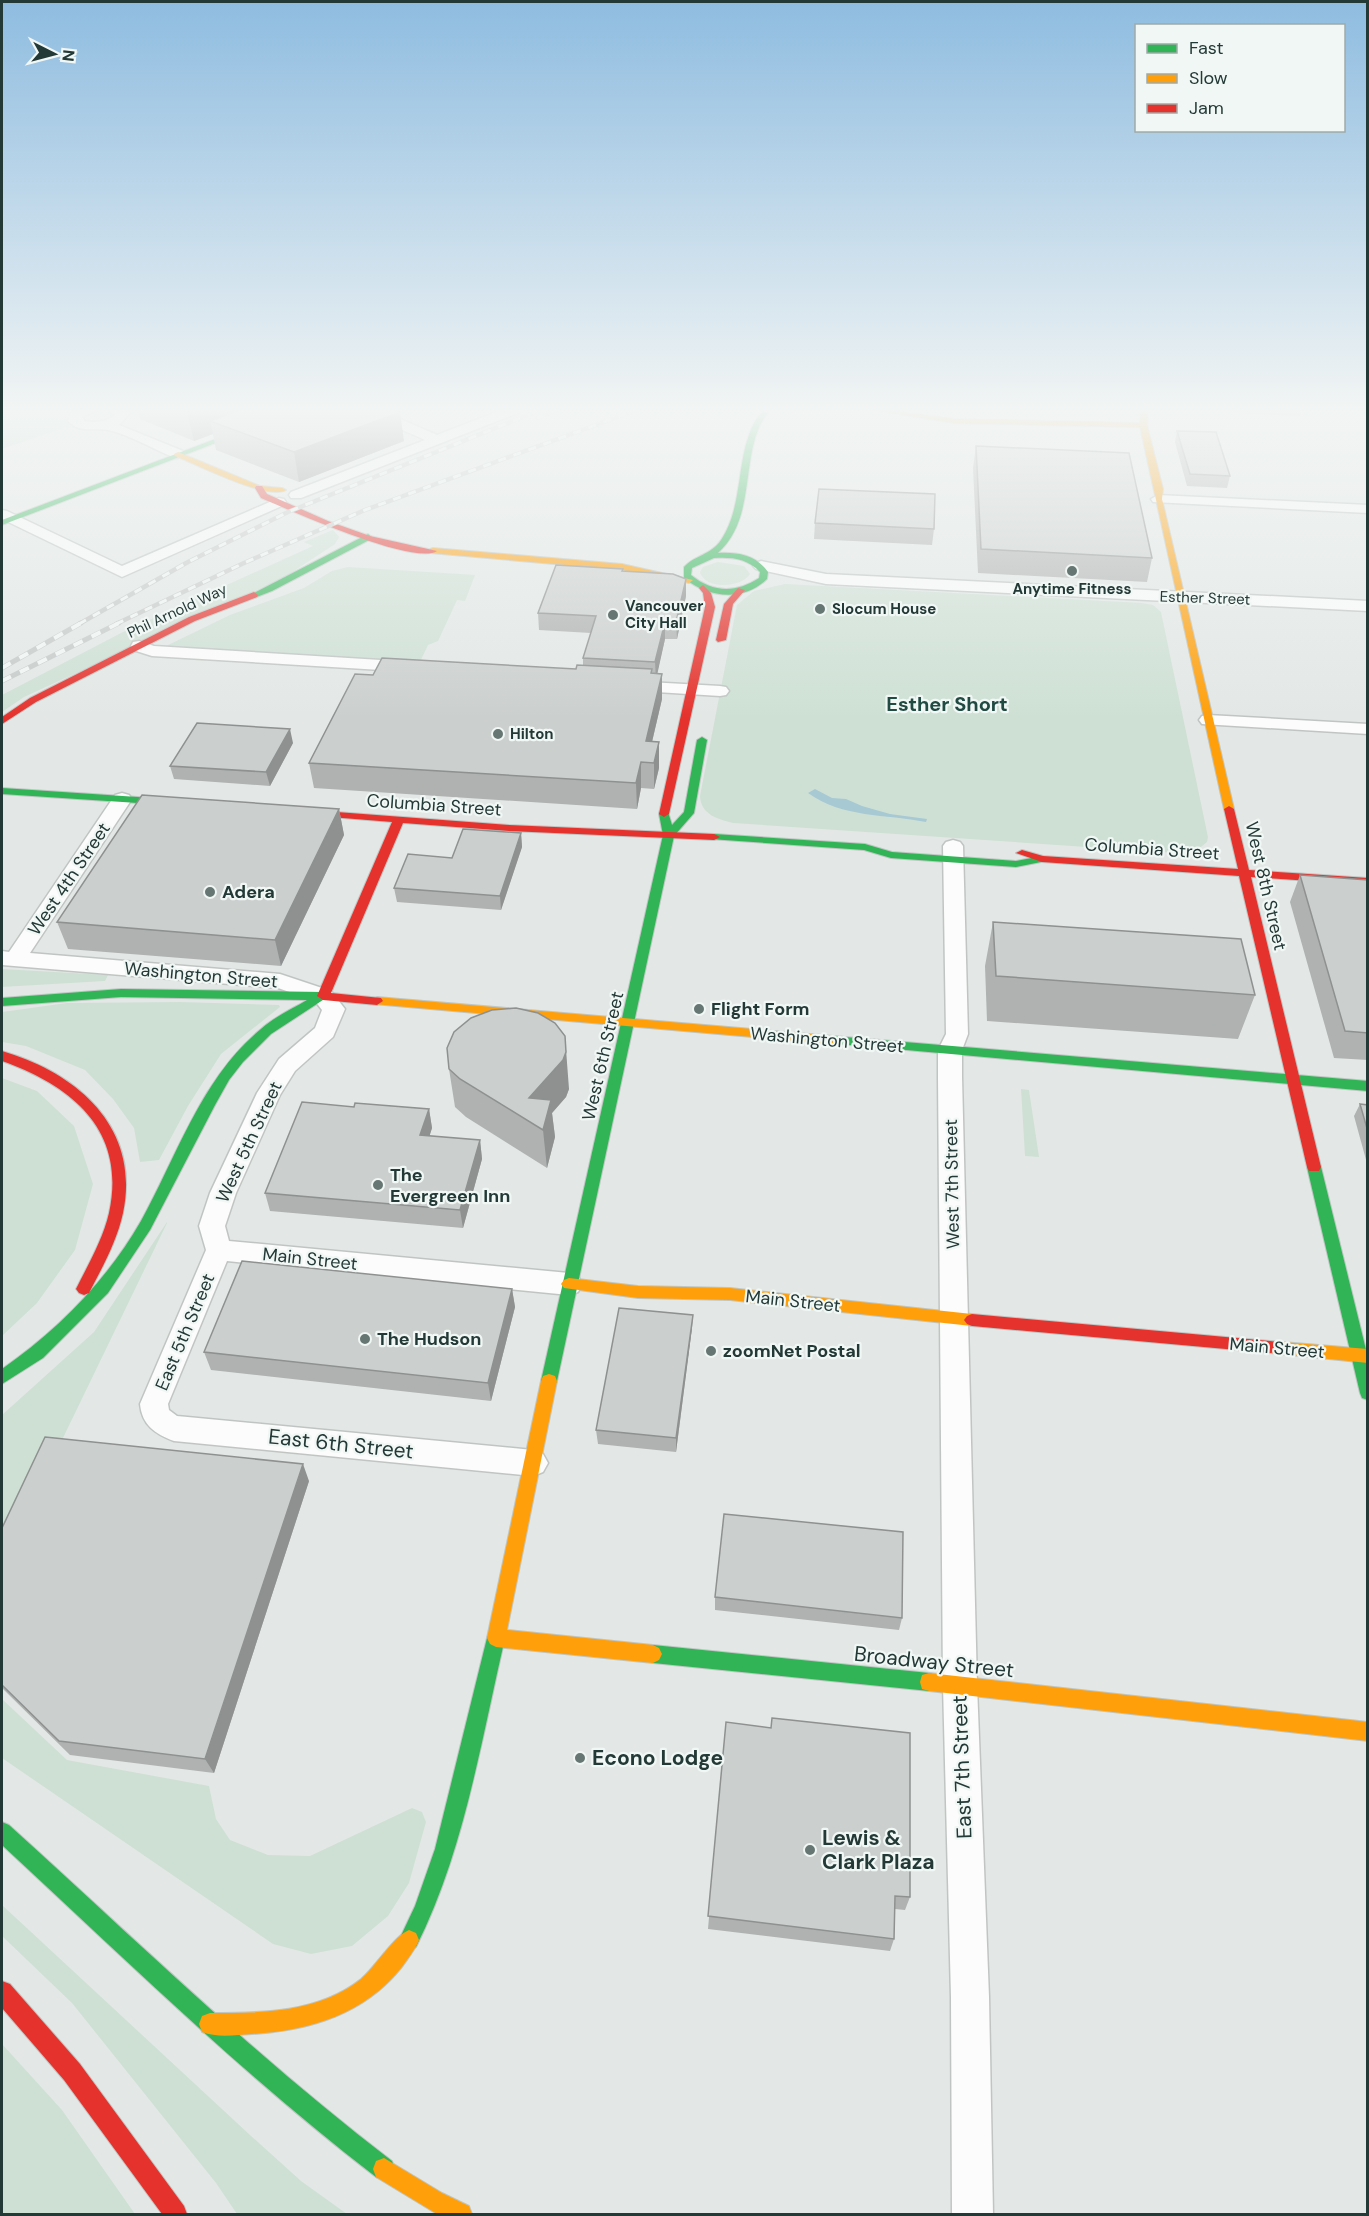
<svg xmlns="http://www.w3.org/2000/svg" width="1369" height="2216" font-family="'DM Sans',sans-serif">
<rect width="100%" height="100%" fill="#e3e8e6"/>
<path fill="#cee0d4" d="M14,408H87L69,416L68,421L72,425L2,449V414Z
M790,408H832L871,416L786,412Z
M333,530L339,537L335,544L283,578L24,697L2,712V695L123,632L313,546L304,542Z
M718,562L744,566L750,574C741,588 705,590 700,572L703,567Z
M348,567L475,575L465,601L457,600L438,641L428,645L420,662L162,648L230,615L304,588L332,571Z
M785,584L1142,603L1153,605L1161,612L1208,837L1207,842L1196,851L1175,853L733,823C718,819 701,815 700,796L737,605L754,591Z
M2,969L108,975L105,981L2,987Z
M180,1002L279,1005L280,1007L221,1054L188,1106L159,1160L140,1162L134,1128L113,1099L85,1070L26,1046L2,1042V1012L67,1003Z
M2,1078L37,1091L74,1126L93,1184L75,1250L37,1303L2,1336Z
M1021,1089L1029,1090L1039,1157L1025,1156Z
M167,1222V1223L2,1564V1415L94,1332Z
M2,1699L67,1760L209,1786L216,1819L230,1840L268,1855L310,1856L412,1808L422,1812L426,1822L409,1883L388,1916L352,1946L311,1954L273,1944L2,1758Z
M2,1905L250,2135L301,2181L347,2214H237L216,2183L72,2003L2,1936Z
M2,2044L62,2110L135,2214H2Z"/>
<path fill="#a7c9d3" d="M815,789L832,798L846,799L862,806L890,814L927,819L926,822C886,814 842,818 808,793Z"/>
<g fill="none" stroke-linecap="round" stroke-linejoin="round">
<defs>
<path id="street" d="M85,408H103L82,417L85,421C96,423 106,422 115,415L106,408C114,408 124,406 130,413L119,425L183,451L185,454L178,458L173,457C153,449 128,434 108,430C94,427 80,434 68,421L71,412Z
M359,408H375L437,435L507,408H524L523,411L301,498H291L289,495L291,492L425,440L360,411Z
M1158,495L1368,505V513L1153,502L1151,499Z
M279,498L284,499L286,502L284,505L122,577L2,519V510L7,511L122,566Z
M761,561L826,574L1368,601V611L826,584L756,569L753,566L756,563Z
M139,641L154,646L381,660L415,667L418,671L415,675L409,676L381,670L152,656L133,650L131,646L133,642Z
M630,681L720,686L726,687L729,691L726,695L720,696L624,690L621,686L624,682Z
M1208,715L1368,724V734L1202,724L1199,720L1202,716Z
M122,793L129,795L132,799L30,953L280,974L331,991L345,1009L333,1037L295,1071L280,1095L236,1193L225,1226L229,1241L569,1273L578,1276L582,1284L578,1292L569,1295L227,1261L168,1404L169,1410L177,1416L533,1450L543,1454L548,1463L543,1472L533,1476L174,1441C155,1434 142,1425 140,1404L206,1250L199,1226L210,1193L257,1093L279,1059L315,1028L322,1010L315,1001L278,988L2,965V951L9,952L115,795Z
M953,840L960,842L963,846L968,1034L962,1050V1077L977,1685L989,1997L993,2214H952L951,1997L943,1685L938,1077V1050L946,1034L943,846L946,842Z"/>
<path id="fast" d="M297,408H307L2,525V520Z
M765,408H772C767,414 762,420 759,427C742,468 754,520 718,553C738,552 756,555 768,572L767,579C744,602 708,598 684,578V567C695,555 711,555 721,540C743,507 736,463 752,427C755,420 760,414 765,408ZM714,558C731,557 747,558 760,572L759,578C736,593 713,593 691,575L692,568Z
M368,534L372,537L371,539L272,591L254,598L250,595Z
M702,737L707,740L694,813L674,836L557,1381L555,1386L549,1388L543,1386L541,1381L663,835L659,814L660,812H668L672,825L684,812L697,740Z
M2,788L183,800L188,803L183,806L2,794Z
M714,834L865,844L892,852L1016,861L1042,856L1048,859L1046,861L1016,867L891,858L864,850L710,839V835Z
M121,989L323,992L329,996L271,1034L243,1062L229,1080L215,1105L150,1230L108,1293L43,1358L2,1384V1369C58,1330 107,1280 141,1221C177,1156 202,1077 261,1029C274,1017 292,1009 307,1000L121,997L2,1006V998Z
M833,1036L1368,1081V1091L828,1043L827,1040L828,1037Z
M1314,1162L1319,1163L1321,1167L1368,1358V1400L1362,1398L1360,1393L1307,1167L1309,1163Z
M496,1629L502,1632L505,1638C481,1741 464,1852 416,1947L409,1950L402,1947L399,1940L415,1906L435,1849L487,1638L490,1632Z
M653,1645L929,1673L936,1675L938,1682L936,1689L929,1691L653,1663L647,1660L644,1654L647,1648Z
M2,1822L9,1825C135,1939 257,2058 392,2161L395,2169L392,2177L384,2180L376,2177C244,2076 124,1958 2,1845Z"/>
<path id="slow" d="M858,408H876L955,419L1140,423L1141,408H1148L1147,425L1163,489L1162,499L1234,809L1233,811L1229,812L1224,809L1140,427L955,423Z
M178,452L260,486L282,488L286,490C268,501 196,464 175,456L174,454Z
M433,548L622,564L693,580L689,583L622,570L430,553V549Z
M377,997L833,1036L839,1040L833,1044L373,1004L371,1001Z
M569,1278L638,1286L730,1288L972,1314L977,1316L980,1320L977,1324L972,1326L730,1300L638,1298L564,1288L561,1284L564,1280Z
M1270,1341L1368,1349V1363L1270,1353L1264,1352L1262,1347L1264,1342Z
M549,1374L555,1376L557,1381L507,1630L653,1645L659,1648L662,1654L659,1660L653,1663L496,1647L490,1644L487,1638L541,1381L543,1376Z
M929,1673L1368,1722V1741L929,1691L922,1689L920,1682L922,1675Z
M409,1930L416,1933L419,1940C415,1950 408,1958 402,1967C365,2014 309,2031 252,2034C236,2035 217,2038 202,2032L199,2024L202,2016L210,2013C262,2013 318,2013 361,1979C376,1966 394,1936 409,1930Z
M384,2158L442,2193L469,2206L472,2214H437L376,2177L373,2169L376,2161Z"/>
<path id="jam" d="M256,486H262L267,494L328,521L370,536L437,551C414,566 289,510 261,498L255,488Z
M703,585L711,593L715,607L669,814L664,817L659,814L705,607L703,593L699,588Z
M738,588L745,590L733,604L726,640L718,642L716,640L724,604Z
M254,592L258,595L257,597L195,621L36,702L2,724V717L30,698L189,617Z
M1229,806L1234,809L1249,870L1368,878V885L1251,877L1321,1167L1319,1171H1309L1307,1167L1239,876L1042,862L1016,853L1022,850L1043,856L1238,869L1224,809Z
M297,809L509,825L714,834L720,837L714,840L509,831L403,823L331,993L381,998L383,1001L377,1005L323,1000L317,996L392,822L293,814L292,812Z
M2,1051C77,1073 141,1127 123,1213C117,1241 102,1268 89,1293L84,1295L79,1293L76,1289C88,1265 103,1239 109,1213C127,1130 72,1086 2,1061Z
M972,1314L1270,1341L1276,1342L1278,1347L1276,1352L1270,1353L972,1326L967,1324L964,1320L967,1316Z
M2,1981L10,1984L80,2064L184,2206L187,2214H162L64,2080L2,2008Z"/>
</defs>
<use href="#street" stroke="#c0c5c3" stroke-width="3"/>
<use href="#fast" stroke="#c0c6c4" stroke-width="2"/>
<use href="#slow" stroke="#c0c6c4" stroke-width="2"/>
<use href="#jam" stroke="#c0c6c4" stroke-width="2"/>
<use href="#street" fill="#fbfcfb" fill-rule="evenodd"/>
<use href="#fast" fill="#30b455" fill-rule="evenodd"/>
<use href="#slow" fill="#ff9f0a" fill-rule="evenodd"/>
<use href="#jam" fill="#e5322d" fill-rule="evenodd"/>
<defs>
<path id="rail-far1" d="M537,418L562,408
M79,624L188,562L288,512L545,408
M116,624L244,563L365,510L642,408"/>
<path id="rail" d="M2,668L81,623
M2,681L119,623"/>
</defs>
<use href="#rail-far1" stroke="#c6cac9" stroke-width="4.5"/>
<use href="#rail" stroke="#c6cac9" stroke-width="5"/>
<use href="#rail-far1" stroke="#f1f7f5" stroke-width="3" stroke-dasharray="8" stroke-linecap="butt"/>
<use href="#rail" stroke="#f1f7f5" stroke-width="4" stroke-dasharray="10" stroke-linecap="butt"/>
</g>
<path fill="#afb2b1" d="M137,408H391L404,441L299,482L216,450L213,434L194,441L140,419Z
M1229,408H1303L1300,416L1231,413Z
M1177,431L1230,476L1227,488L1187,486L1175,442Z
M976,446L1152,558L1147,582L978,573L973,468Z
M815,523L934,529L932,545L814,539Z
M623,569V571L686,579V596L677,639H665L657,673L662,699L652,742H659V768L654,789L641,788L637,809L314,788L309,763L373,675L576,669L583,665V658L591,633L539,630L538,613Z
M293,743L270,786L174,779L170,766Z
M339,809L344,835L281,966L68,949L57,922Z
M521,833L522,847L501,910L397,902L394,888L452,858Z
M1300,875L1368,880V1060L1334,1058L1290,902Z
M993,922L1255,995L1238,1039L987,1021L985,966Z
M449,1069L569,1089L566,1097L552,1113L555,1137L547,1168L466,1117L455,1107Z
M1360,1104L1368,1105V1167L1354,1116Z
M429,1109L432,1128L429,1136L480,1140L482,1159L463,1228L270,1211L265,1193Z
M512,1289L515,1307L491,1401L211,1370L204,1352Z
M692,1328L676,1452L598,1444L596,1430Z
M309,1481L214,1773L70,1755L2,1688V1528Z
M715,1597L902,1618L899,1630L715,1610Z
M726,1722L910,1897L905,1910L895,1909L894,1939L890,1951L708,1929Z"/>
<path fill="#8e9190" d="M199,408H281L210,421L213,434L194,441L187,412Z
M400,412L404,441L299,482L294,452Z
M686,579V596L677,639L676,622Z
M665,622V639L656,680L655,662Z
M662,674V699L647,763L646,741Z
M290,729L293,743L270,786L266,772Z
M659,742V768L654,789V763Z
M641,762V788L637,809L636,783Z
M339,809L344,835L281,966L275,940Z
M521,833L522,847L501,910L500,896Z
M565,1036L569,1089L566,1097L552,1113L555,1137L547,1168L543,1130L529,1098Z
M429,1109L432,1128L424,1154L420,1135Z
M480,1140L482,1159L463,1228L460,1210Z
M512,1289L515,1307L491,1401L488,1383Z
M693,1315L692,1328L676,1452V1438Z
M303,1464L309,1481L214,1773L205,1759Z"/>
<path fill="#cbcfce" stroke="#8e9190" stroke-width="1.5" d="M176,408H199L187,412Z
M246,408H391L400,412L294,452L210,421Z
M1177,431L1216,432L1230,476L1190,474Z
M976,446L1129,453L1152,558L981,549Z
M819,489L935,494L934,529L815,523Z
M556,565L623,569L622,571L673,574L686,579L676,622H665L655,662L583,658L596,616L538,613Z
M382,658L576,669L577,665L652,669L651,673L662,674L646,741L659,742L654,763L641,762L636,783L309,763L355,674L373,675Z
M197,723L290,729L266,772L170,766Z
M142,795L339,809L275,940L57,922Z
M463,829L521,833L500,896L394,888L408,854L452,858Z
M1300,875L1368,880V1033L1345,1031Z
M993,922L1241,939L1255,995L996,976Z
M516,1008L538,1013L555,1023L565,1036L566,1052L563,1060L529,1098L551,1100L543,1130L460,1079L449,1069L447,1048L454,1032L471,1018L492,1010Z
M302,1102L354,1107L355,1103L429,1109L420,1135L480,1140L460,1210L265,1193Z
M1360,1104L1368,1105V1132Z
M242,1261L512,1289L488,1383L204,1352Z
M619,1308L693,1315L676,1438L596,1430Z
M45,1437L303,1464L205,1759L59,1741L2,1685V1528Z
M724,1514L903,1532L902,1618L715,1597Z
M772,1718L910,1733V1897L895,1896L894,1939L708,1916L726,1722L771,1728Z"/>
<linearGradient id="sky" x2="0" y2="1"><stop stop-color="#8ebce0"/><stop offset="0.57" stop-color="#f2f5f4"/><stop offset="1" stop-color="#f2f5f4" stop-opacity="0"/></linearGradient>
<rect width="1369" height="718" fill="url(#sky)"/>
<g fill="#667673" stroke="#f1f7f5" stroke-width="2">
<circle cx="1072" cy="571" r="6"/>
<circle cx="820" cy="609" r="6"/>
<circle cx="613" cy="615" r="6"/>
<circle cx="498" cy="734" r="6"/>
<circle cx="210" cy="892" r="6"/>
<circle cx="699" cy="1009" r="6"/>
<circle cx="378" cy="1185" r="6"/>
<circle cx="365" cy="1339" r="6"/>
<circle cx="711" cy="1351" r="6"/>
<circle cx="580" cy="1758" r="6"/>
<circle cx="810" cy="1850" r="6"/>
</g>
<g text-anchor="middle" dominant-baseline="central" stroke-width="4.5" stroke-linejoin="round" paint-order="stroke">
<g font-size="15" font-weight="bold" fill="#233935" stroke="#f1f7f5" text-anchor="start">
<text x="1072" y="589" text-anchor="middle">Anytime Fitness</text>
<text x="625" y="606">Vancouver<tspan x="625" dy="17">City Hall</tspan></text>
<text x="832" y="609">Slocum House</text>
<text x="510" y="734">Hilton</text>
</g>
<g font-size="15" fill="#233935" stroke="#f1f7f5">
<text transform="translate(1205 598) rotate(2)">Esther Street</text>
<text transform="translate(177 611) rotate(-25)">Phil Arnold Way</text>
</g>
<g font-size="18" fill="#233935" stroke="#f1f7f5">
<text transform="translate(434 805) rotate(4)">Columbia Street</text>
<text transform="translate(1152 849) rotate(4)">Columbia Street</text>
<text transform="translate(69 879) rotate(-56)">West 4th Street</text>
<text transform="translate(1266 886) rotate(77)">West 8th Street</text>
<text transform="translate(201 975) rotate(5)">Washington Street</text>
<text transform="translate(827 1040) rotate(5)">Washington Street</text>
<text transform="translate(603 1056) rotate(-77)">West 6th Street</text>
<text transform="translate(249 1142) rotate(-65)">West 5th Street</text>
<text transform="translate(952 1184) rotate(-91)">West 7th Street</text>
<text transform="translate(310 1259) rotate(6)">Main Street</text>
<text transform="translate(793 1301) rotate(6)">Main Street</text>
<text transform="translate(185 1332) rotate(-67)">East 5th Street</text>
<text transform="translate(1277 1348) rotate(5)">Main Street</text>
</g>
<g font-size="18" font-weight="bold" fill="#233935" stroke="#f1f7f5" text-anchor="start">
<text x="222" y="892">Adera</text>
<text x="711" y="1009">Flight Form</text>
<text x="390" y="1175">The<tspan x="390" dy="21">Evergreen Inn</tspan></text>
<text x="377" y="1339">The Hudson</text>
<text x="723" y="1351">zoomNet Postal</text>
</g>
<g font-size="20" font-weight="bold" fill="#214a43" stroke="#f1f7f5">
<text x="947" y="704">Esther Short</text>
</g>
<g font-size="21" fill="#233935" stroke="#f1f7f5">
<text transform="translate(341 1444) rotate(6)">East 6th Street</text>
<text transform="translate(934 1662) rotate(6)">Broadway Street</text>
<text transform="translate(962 1767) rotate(-92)">East 7th Street</text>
</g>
<g font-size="21" font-weight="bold" fill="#233935" stroke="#f1f7f5" text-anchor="start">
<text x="592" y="1758">Econo Lodge</text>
<text x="822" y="1838">Lewis &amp;<tspan x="822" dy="24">Clark Plaza</tspan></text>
</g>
</g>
<rect width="1369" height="2216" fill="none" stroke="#233935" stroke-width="6"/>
<rect x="1135" y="24" width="210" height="108" fill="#f1f7f5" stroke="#9faba8" stroke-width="1.5"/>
<rect x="1147" y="44" width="30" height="9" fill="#30b455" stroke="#9faba8" stroke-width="1.5"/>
<text x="1189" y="54" font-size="18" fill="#233935">Fast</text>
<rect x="1147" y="74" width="30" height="9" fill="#ff9f0a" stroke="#9faba8" stroke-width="1.5"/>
<text x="1189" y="84" font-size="18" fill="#233935">Slow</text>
<rect x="1147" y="104" width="30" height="9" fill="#e5322d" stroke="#9faba8" stroke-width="1.5"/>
<text x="1189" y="114" font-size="18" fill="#233935">Jam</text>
<g transform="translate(54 54) rotate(96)" stroke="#f1f7f5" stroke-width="4.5" paint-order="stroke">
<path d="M0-4.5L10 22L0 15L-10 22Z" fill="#233935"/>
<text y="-9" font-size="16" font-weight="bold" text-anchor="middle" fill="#233935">N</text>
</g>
</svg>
